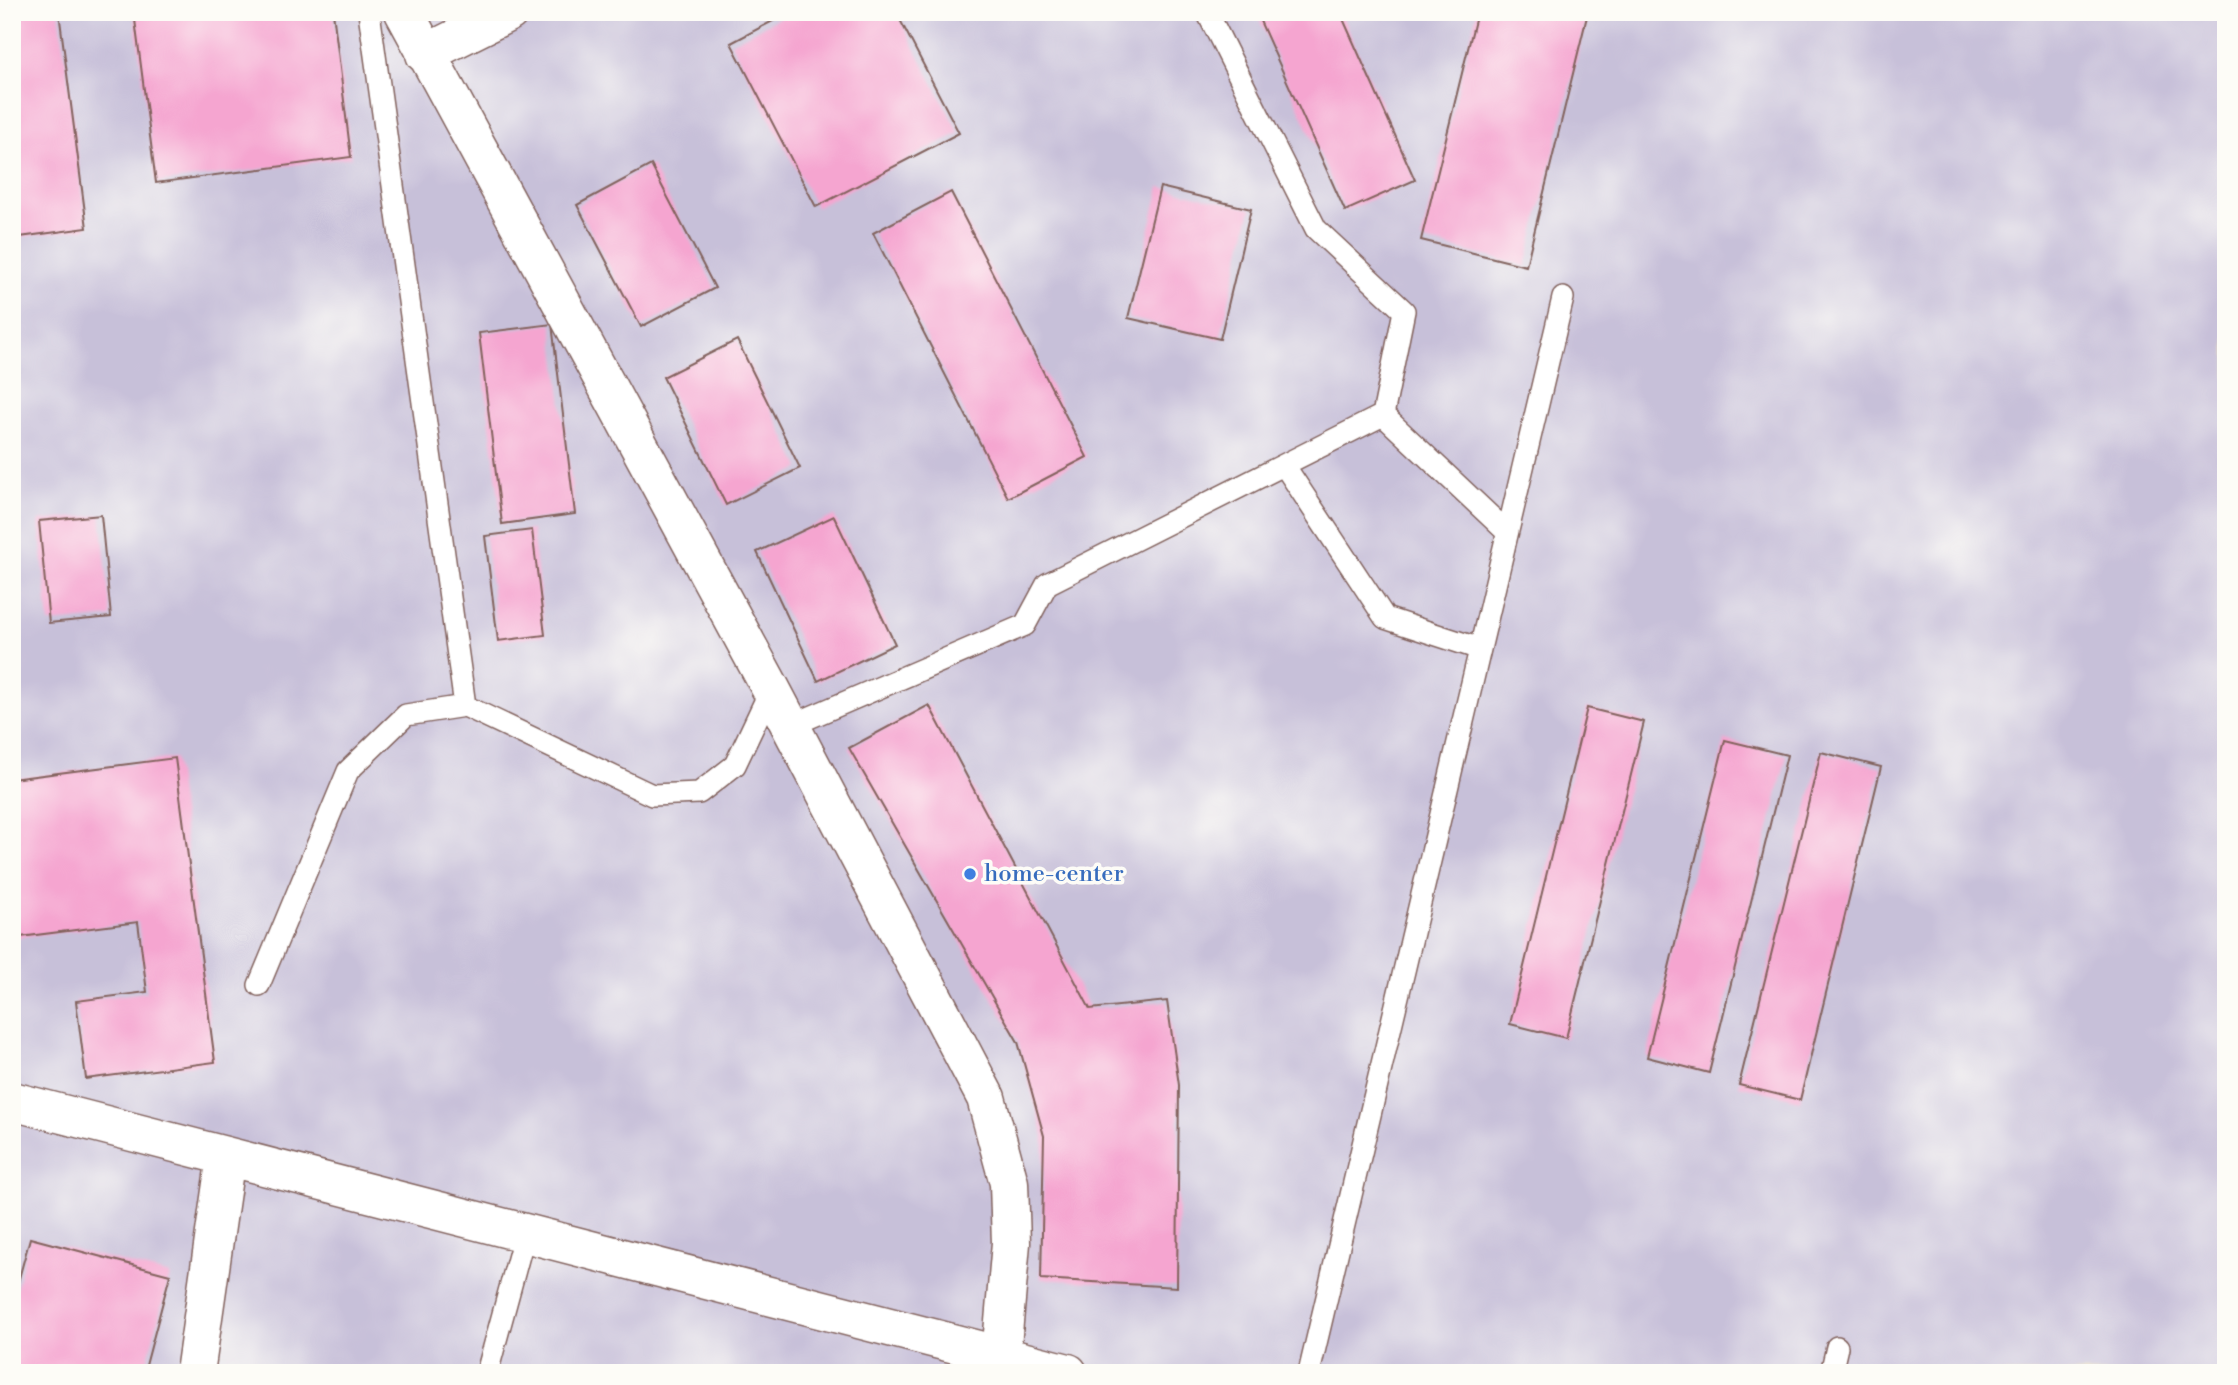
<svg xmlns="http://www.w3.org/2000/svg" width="2238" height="1385" font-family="'Libre Bodoni',serif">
<rect width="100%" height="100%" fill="#fdfcf7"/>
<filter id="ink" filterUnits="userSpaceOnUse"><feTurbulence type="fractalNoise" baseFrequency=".0143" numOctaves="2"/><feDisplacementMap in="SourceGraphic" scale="14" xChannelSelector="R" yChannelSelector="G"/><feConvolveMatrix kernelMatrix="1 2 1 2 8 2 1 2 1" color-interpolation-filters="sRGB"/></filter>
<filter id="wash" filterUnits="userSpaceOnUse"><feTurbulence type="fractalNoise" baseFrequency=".00686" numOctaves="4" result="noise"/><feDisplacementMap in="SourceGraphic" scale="28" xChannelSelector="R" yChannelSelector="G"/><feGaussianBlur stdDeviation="1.57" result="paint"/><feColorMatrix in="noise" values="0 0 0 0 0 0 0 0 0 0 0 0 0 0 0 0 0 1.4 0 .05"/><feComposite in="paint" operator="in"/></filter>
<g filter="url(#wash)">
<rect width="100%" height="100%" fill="#e9dfbb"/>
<path fill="#c7c0d9" d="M12,12H2226V1373H12Z"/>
<g id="blocks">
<path fill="#f5a5d0" d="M12,12H59L87,228L12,238Z
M134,12H333L351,157L156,183Z
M790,12H896L959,133L816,207L731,43Z
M1256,12H1340L1415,180L1345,211Z
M1477,12H1588L1526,266L1421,240Z
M651,165L715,288L641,327L577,205Z
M1160,187L1251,209L1220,339L1128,318Z
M951,192L1087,457L1008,498L873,233Z
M552,324L575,514L502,524L479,333Z
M737,340L800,468L726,505L663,377Z
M101,515L111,617L49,623L39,521Z
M834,516L895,644L818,681L757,552Z
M532,530L545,635L498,641L485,536Z
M929,705L1090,1009L1167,1001L1179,1085L1177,1287L1041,1279L1044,1136L1018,1042L849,748Z
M1587,708L1644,722L1566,1038L1510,1024Z
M1725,740L1787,755L1709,1073L1647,1057Z
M1821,752L1881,767L1800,1100L1739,1085Z
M175,758L215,1062L86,1079L76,1001L147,992L138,922L12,938V779Z
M30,1238L170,1275L144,1373H12V1304Z"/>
</g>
</g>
<g filter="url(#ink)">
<use href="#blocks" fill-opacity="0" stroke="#82625d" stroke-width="2"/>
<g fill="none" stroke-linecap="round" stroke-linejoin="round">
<defs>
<path id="service" d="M369,12L465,706
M1207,12L1316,229L1404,311L1383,415
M1284,465L1385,618L1480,649
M790,726L1025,625L1047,584L1383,415L1507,532
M259,985L348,771L406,715L465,706L652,795L699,793L735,765L771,689
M487,1373L525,1233
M1309,1373L1563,298
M1831,1373L1837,1347"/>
<path id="minor" d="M404,12L771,689L986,1098L1009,1183L1011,1243L1001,1356L997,1373
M425,54L509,12
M12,1101L1068,1373
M195,1373L226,1156"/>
</defs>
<use href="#service" stroke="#82625d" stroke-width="24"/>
<use href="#minor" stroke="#82625d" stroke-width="41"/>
<use href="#service" stroke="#fff" stroke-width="21"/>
<use href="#minor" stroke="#fff" stroke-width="38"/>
</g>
</g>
<circle fill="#3f7fe0" stroke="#fdfcf7" stroke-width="2.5" cx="970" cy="874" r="7"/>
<g text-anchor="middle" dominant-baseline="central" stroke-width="7" stroke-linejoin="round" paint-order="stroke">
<g font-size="24" fill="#366cbe" stroke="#fdfcf7" text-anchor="start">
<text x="984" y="874">home-center</text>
</g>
</g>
<rect width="2238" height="1385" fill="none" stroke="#fdfcf7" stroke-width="42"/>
</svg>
